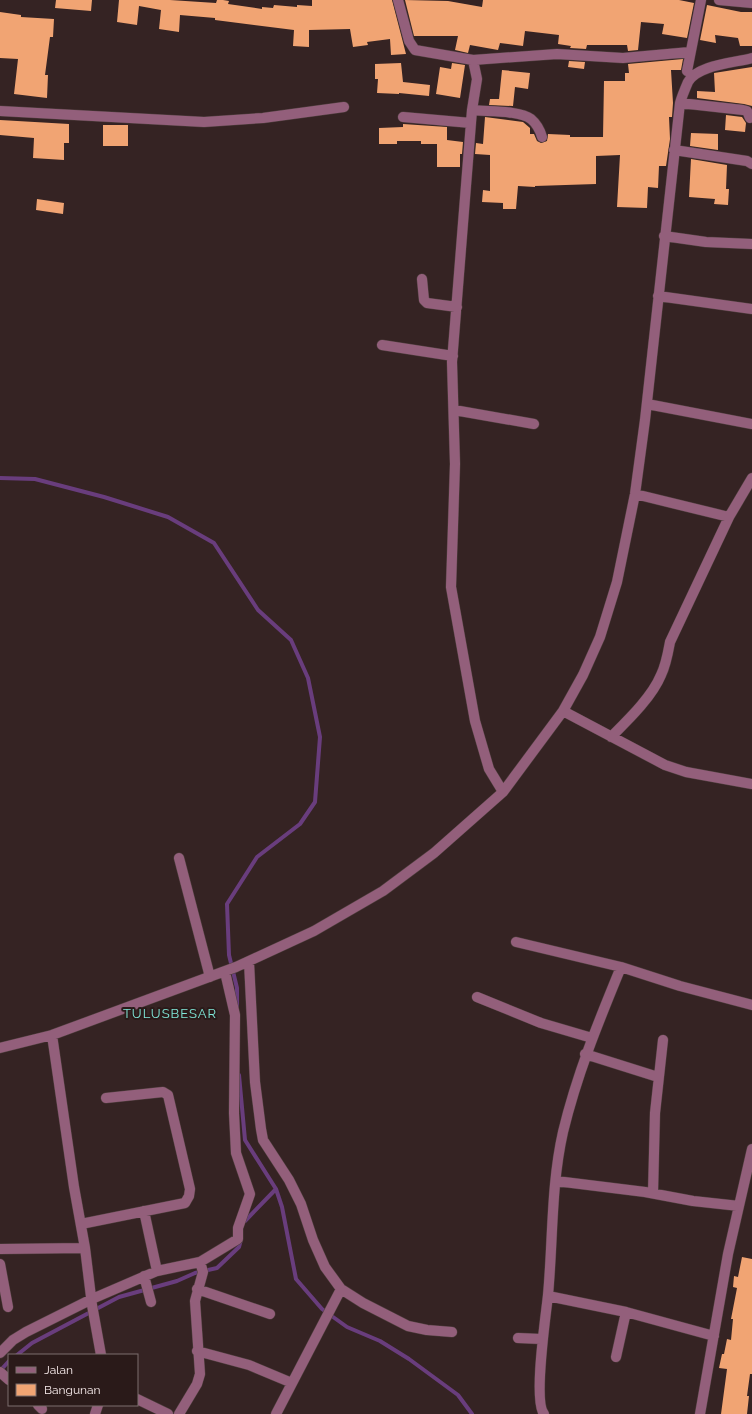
<svg xmlns="http://www.w3.org/2000/svg" width="752" height="1414" font-family="Raleway,sans-serif">
<rect width="100%" height="100%" fill="#352323"/>
<g fill="none" stroke-linecap="round" stroke-linejoin="round">
<path stroke="#693d7d" stroke-width="4" d="M0,478L35,479L104,497L168,517L214,543L258,610L291,640L308,678L320,737L315,802L300,824L257,857L227,904L229,955L237,988V1007
M239,1075L245,1140L276,1189L282,1207L296,1279L322,1309L347,1327L380,1341L409,1359L458,1395L472,1414
M245,1221L276,1189
M17,1355L32,1343L119,1297L177,1281L195,1273L217,1268L239,1247L241,1240
M0,1371L9,1361"/>
</g>
<path fill="#f1a473" d="M56,0H92L91,11L55,8Z
M119,0H170L216,3L217,0H223L229,1L228,4L262,9V7L273,8L274,5L297,7V5L312,6V0H392L406,54L391,55L390,39L367,42L368,45L353,47L350,29L309,30V47L293,46L294,30L215,20V18L180,15L179,32L159,29L161,10L139,6L137,25L117,22Z
M405,0L448,1L482,7L483,0H679L694,3L687,38L662,34L664,24L641,22L638,50L628,51L627,45H587L586,49L570,48L571,46L558,44L559,35L525,31L523,46L500,43L498,50L470,45L468,53L455,50L458,36H414Z
M707,5L741,12H752V46H740L738,38L715,35L716,43L700,40Z
M0,12L21,15V17L54,19L53,37H50L45,75H48L47,98L14,94L18,59L0,58Z
M683,59L681,70H671L673,103L672,117H669L670,139L666,166H659L658,188L648,187L647,208L617,207L620,155L596,156V184L535,186V187L518,186L516,209H503V203L482,202L483,190L490,191V155L475,154L476,143L483,144L485,117L523,122L530,128V134H534L537,141L541,143L547,141L548,134L570,135V137H603L604,81H625V73H629L628,64Z
M569,61L585,62L584,69L568,67Z
M401,63L403,82L430,85L429,96L399,93V94L377,93L378,79H375V64Z
M452,63L465,65L460,98L436,94L440,67L451,69Z
M752,67V106L744,104L697,98V91L715,92L714,73Z
M502,70L530,73L528,89L515,87L513,106L489,105L490,99H499Z
M726,115L742,117L746,123L745,132L725,130Z
M0,120L69,124V143H64V160L33,158L34,138L0,135Z
M403,124L447,127V140L463,142L462,154H460V167H437V144H421V141H397V144H379V128L403,127Z
M103,125H128V146H103Z
M691,133L718,134V150L690,146Z
M691,159L727,165L726,189H729L728,205L714,204L715,199L689,197Z
M37,199L64,203L63,214L36,210Z
M742,1257L752,1259V1374H750L747,1396H749L747,1414H721L727,1369L719,1368L722,1354H724L727,1339L731,1340L733,1319H731L737,1288L733,1287L734,1276L738,1277Z"/>
<g fill="none" stroke-linecap="round" stroke-linejoin="round">
<defs>
<path id="street" d="M398,0L409,41L415,50L473,60L477,79L472,110L452,362L455,464L451,587L475,721L489,769L503,792
M719,0L752,3
M473,60L557,54L623,58L690,52
M687,71L701,0
M680,103L743,110L747,111L750,118
M472,110C487,112 519,110 531,119C537,124 540,130 542,137
M0,111L204,122L263,118L344,107
M403,117L471,123
M674,150L747,161L752,164
M664,236L706,242L752,244
M422,279L424,300L427,303L457,307
M658,296L752,309
M382,345L453,356
M647,404L752,424
M454,410L534,424
M635,494L729,517
M563,711L665,765L686,772L752,784
M611,737C628,720 652,697 661,675C666,665 668,653 670,642L729,517L752,478
M179,858L210,977
M516,942L621,967L680,986L752,1005
M249,962L255,1082L261,1129L263,1140L289,1180L301,1204L313,1240L325,1267L341,1289L363,1303L408,1326L427,1330L452,1332
M477,997L541,1023L592,1038
M52,1035L74,1187L85,1248L92,1305L101,1355
M0,1048L52,1035L236,967L314,931L383,891L434,853L503,792L563,711L583,675L600,637L617,582L635,494L645,420L680,103C682,96 685,89 688,82C697,65 734,63 752,58
M585,1054L658,1077
M556,1181L645,1192L693,1201L739,1206
M653,1193L655,1113L663,1040
M144,1211L157,1271
M81,1224L185,1203L189,1196L190,1189L168,1095L163,1092L106,1098
M0,1249L85,1248
M0,1264L8,1307
M144,1276L151,1302
M197,1289L270,1314
M548,1296L626,1312L714,1336
M518,1338L541,1339
M197,1351L249,1365L292,1383
M0,1353L13,1340L26,1332L92,1299L157,1271L200,1262L238,1239V1228L250,1194L236,1153L234,1113L235,1015L225,972
M616,1357L626,1312
M0,1372L9,1380
M137,1399L168,1414
M38,1405L42,1409
M95,1414L98,1405
M179,1414L197,1384L200,1374L195,1301L203,1272L200,1262
M276,1414L341,1289
M544,1414C533,1401 546,1315 548,1295C553,1241 551,1185 563,1132C577,1074 598,1023 621,967
M700,1414L728,1254L752,1149"/>
</defs>
<use href="#street" stroke="#503f3f" stroke-width="11"/>
<use href="#street" stroke="#935f7b" stroke-width="10"/>
</g>
<g text-anchor="middle" dominant-baseline="central" stroke-width="4" stroke-linejoin="round" paint-order="stroke">
<g font-size="13" letter-spacing="1" fill="#80e8d9" stroke="#2a1a19">
<text x="170" y="1013">TULUSBESAR</text>
</g>
</g>
<rect x="8" y="1354" width="130" height="52" fill="#2a1a19" stroke="#7d6e6e"/>
<rect x="16" y="1367" width="20" height="6" fill="#935f7b" stroke="#7d6e6e"/>
<text x="44" y="1374" font-size="12" fill="#f9eded">Jalan</text>
<rect x="16" y="1384" width="20" height="12" fill="#f1a473" stroke="#7d6e6e"/>
<text x="44" y="1394" font-size="12" fill="#f9eded">Bangunan</text>
</svg>
